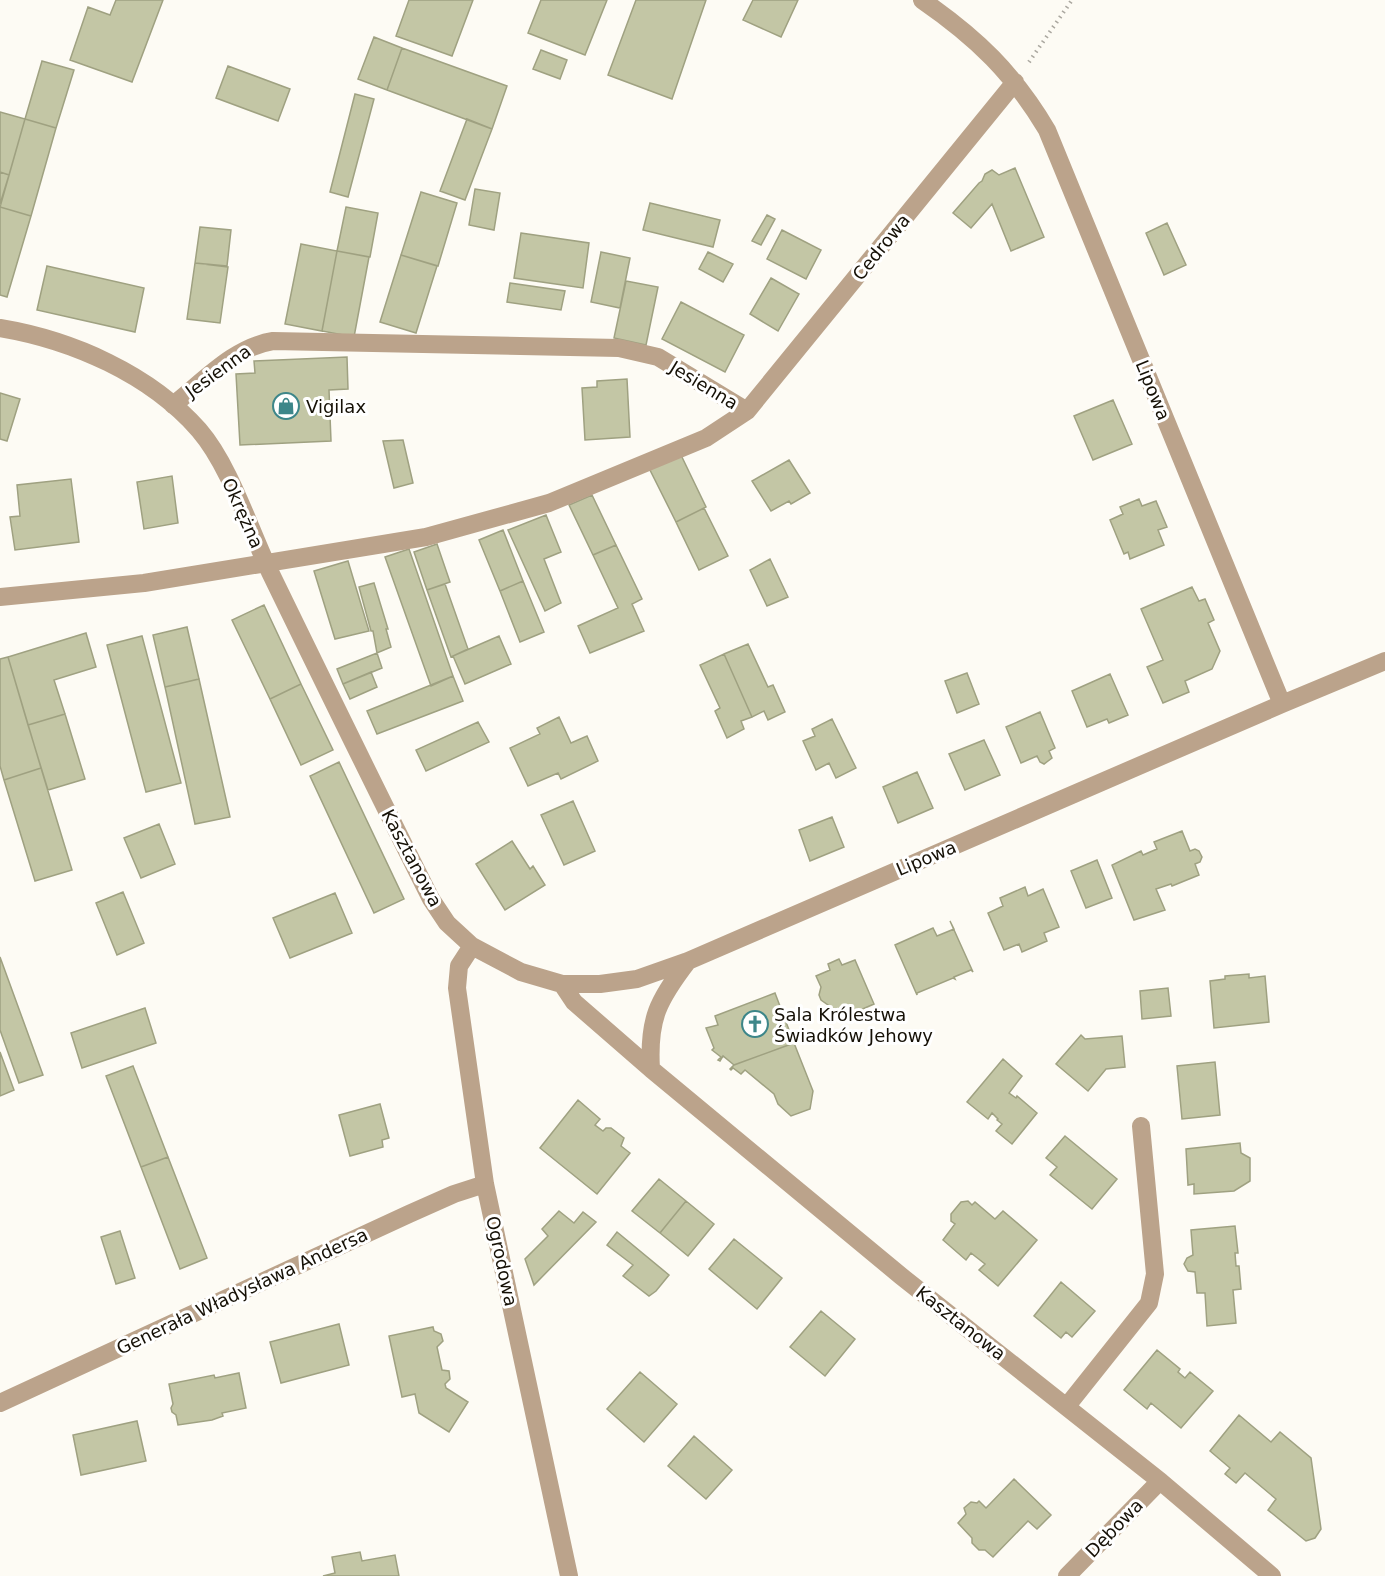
<svg xmlns="http://www.w3.org/2000/svg" width="1385" height="1576" font-family="'DejaVu Sans',sans-serif">
<rect width="100%" height="100%" fill="#fdfbf4"/>
<path fill="#c3c6a5" stroke="#9fa181" stroke-width="1.5" d="M116,0H163L132,82L70,60L88,7L110,15Z
M409,0H473L452,56L396,36Z
M541,0H607L585,55L528,33Z
M636,0H706L672,99L608,75Z
M753,0H798L781,37L743,20Z
M374,37L402,48L387,90L358,79Z
M402,48L507,86L492,129L387,90Z
M541,50L567,60L560,79L533,69Z
M42,61L74,70L56,128L25,119Z
M228,66L290,89L278,121L216,98Z
M355,94L374,99L348,197L330,192Z
M0,112L25,119L9,175L0,172Z
M25,119L56,128L31,216L0,207Z
M467,119L492,129L465,200L440,191Z
M1015,168L1044,237L1011,251L992,204L971,228L953,213L979,183L982,181L985,174L992,170L999,175Z
M0,172L9,175L0,204Z
M475,189L500,193L494,230L469,225Z
M421,192L457,203L438,266L401,255Z
M650,203L720,220L713,247L643,230Z
M0,207L31,216L7,297L0,295Z
M346,207L378,213L370,257L337,251Z
M767,215L775,219L761,245L752,241Z
M1167,223L1186,265L1164,275L1146,233Z
M200,227L231,230L227,266L195,263Z
M782,230L821,250L806,279L767,259Z
M521,233L589,243L583,288L514,278Z
M301,244L337,251L322,331L285,324Z
M337,251L369,257L354,337L322,331Z
M601,252L630,258L620,308L591,302Z
M708,252L733,264L723,282L699,269Z
M401,255L437,266L416,333L380,322Z
M195,263L228,267L220,323L187,319Z
M47,266L144,288L135,332L37,310Z
M771,278L799,294L778,331L750,314Z
M626,281L658,287L646,345L614,338Z
M510,283L565,291L561,310L507,302Z
M681,302L744,335L725,372L662,339Z
M347,357L348,389L329,390L331,441L240,445L236,374L255,373L254,361Z
M627,379L630,437L585,440L582,388L597,387V381Z
M0,393L20,399L7,441L0,439Z
M1113,400L1132,444L1093,460L1074,416Z
M403,440L413,483L394,488L383,441Z
M680,453L706,507L676,522L649,468Z
M789,460L810,493L791,504L789,501L771,511L752,481Z
M172,476L178,523L144,529L137,482Z
M71,479L79,542L15,550L10,517L20,516L17,485Z
M592,495L616,545L593,555L569,505Z
M1139,499L1142,506L1156,501L1167,527L1158,530L1164,545L1130,559L1128,552L1124,554L1110,520L1123,514L1120,507Z
M704,508L728,556L699,570L676,522Z
M546,515L561,552L544,559L561,603L545,611L508,530Z
M503,530L523,581L500,591L479,540Z
M437,544L450,582L427,590L414,552Z
M616,545L642,599L632,604L644,631L590,653L578,626L618,608L593,555Z
M409,549L453,676L431,686L385,557Z
M770,559L788,597L767,606L750,570Z
M348,561L369,631L335,639L314,571Z
M523,581L544,632L520,642L500,591Z
M374,583L388,629H386L391,647L377,653L373,631H371L359,587Z
M445,584L468,649L451,657L427,590Z
M1192,587L1199,601L1205,599L1214,620L1208,623L1220,651L1212,669L1185,681L1189,692L1163,703L1147,667L1163,660L1141,609Z
M264,605L301,684L270,699L232,620Z
M187,627L199,679L165,687L153,635Z
M86,633L96,667L54,680L65,714L28,725L8,657Z
M142,636L181,783L146,792L107,645Z
M499,636L511,664L465,684L453,656Z
M748,644L768,687L773,685L785,712L768,720L764,711L752,717L724,654Z
M377,653L382,668L343,684L337,669Z
M724,654L752,717L741,721L744,729L727,738L715,711L720,708L700,665Z
M8,657L41,768L4,780L0,766V659Z
M371,672L377,687L350,699L343,684Z
M967,673L979,704L957,713L945,681Z
M1110,674L1128,715L1109,723L1107,719L1087,727L1072,691Z
M453,676L463,701L377,734L367,711Z
M199,679L230,817L195,824L165,687Z
M301,684L333,750L301,765L270,699Z
M1040,712L1055,748L1049,751L1052,758L1044,764L1040,762L1037,756L1021,763L1006,727Z
M65,714L85,779L48,790L28,725Z
M559,717L571,743L587,736L598,761L561,779L558,773L528,786L510,748L540,734L537,728Z
M832,719L856,768L836,778L829,763L816,770L803,741L815,736L812,729Z
M478,722L489,742L426,771L416,750Z
M984,740L1000,775L965,790L949,754Z
M339,762L404,899L374,913L310,776Z
M41,768L72,870L35,881L4,780Z
M917,772L933,808L898,823L883,787Z
M573,801L595,851L564,865L541,815Z
M832,817L844,847L810,861L799,830Z
M159,824L175,864L141,878L124,838Z
M1182,831L1190,851L1195,849L1199,851L1202,857L1200,862L1195,864L1199,875L1172,886L1171,884L1156,889L1165,910L1134,920L1112,865L1141,851L1143,855L1157,849L1154,842Z
M512,841L530,869L533,866L545,885L505,910L476,864Z
M1097,860L1112,898L1086,908L1071,871Z
M1025,887L1028,896L1043,889L1059,927L1044,933L1047,941L1022,952L1019,944L1004,950L988,913L1003,906L1000,898Z
M123,892L144,943L117,955L96,903Z
M335,893L352,933L290,958L273,918Z
M950,921L973,972L971,970L954,977L955,979L953,978L917,993V995L895,945L933,928L937,936L954,929Z
M0,957L43,1075L19,1083L0,1030Z
M839,959L842,965L855,960L874,1004L849,1015L847,1009L833,1015L828,1005L821,1000L819,995L821,987L816,976L830,970L828,964Z
M1249,974V978L1265,976L1269,1022L1214,1028L1210,981L1225,979V976Z
M1168,988L1171,1016L1142,1019L1140,991Z
M775,993L794,1043L734,1065L723,1056L720,1061L718,1060L721,1057L712,1050L714,1048L706,1028L718,1025L715,1016Z
M145,1008L156,1043L82,1068L71,1033Z
M1081,1035L1085,1039L1122,1036L1125,1067L1106,1069L1088,1091L1056,1064Z
M794,1043L813,1091L810,1109L791,1116L778,1104L774,1094L745,1070L741,1074L733,1068L731,1070L730,1069L734,1065Z
M0,1052L14,1090L0,1096Z
M1003,1059L1022,1076L1009,1093L1016,1098L1017,1096L1037,1113L1012,1144L996,1131L1002,1124L997,1120L998,1119L992,1113L988,1119L967,1102Z
M1215,1062L1220,1115L1182,1119L1177,1066Z
M133,1066L168,1157L141,1167L106,1076Z
M578,1100L600,1119L595,1125L603,1131L606,1128H611L624,1138L621,1146L630,1153L597,1194L540,1148Z
M380,1104L389,1138L382,1140L383,1147L350,1156L339,1115Z
M1065,1136L1117,1179L1092,1209L1050,1175L1057,1167L1046,1158Z
M1240,1143L1241,1153L1250,1158V1181L1234,1191L1194,1194V1184L1188,1185L1186,1149Z
M168,1157L207,1258L180,1269L141,1167Z
M659,1179L686,1201L660,1233L632,1211Z
M686,1201L714,1224L688,1256L660,1233Z
M968,1201L972,1205L975,1202L995,1219L1003,1211L1037,1240L998,1286L979,1270L985,1264L971,1253L966,1260L943,1240L955,1224L951,1221V1214L961,1202Z
M559,1211L574,1223L583,1212L596,1222L534,1285L525,1259L548,1236L542,1229Z
M1235,1226L1238,1253H1235L1236,1266H1239L1241,1289L1233,1290L1236,1323L1207,1326L1205,1293H1197L1195,1272L1188,1271L1184,1264L1187,1258L1193,1255L1191,1230Z
M120,1231L135,1278L116,1284L101,1237Z
M617,1232L669,1275L656,1291L649,1296L623,1276L633,1265L607,1245Z
M734,1239L782,1278L757,1309L709,1269Z
M1061,1282L1095,1311L1072,1337L1066,1332L1061,1338L1034,1316Z
M821,1311L855,1339L825,1376L790,1347Z
M339,1324L349,1365L281,1383L270,1342Z
M433,1327L434,1331L441,1334L443,1341L437,1347L442,1370L449,1371L450,1379L445,1384L446,1388L468,1402L449,1432L419,1413L415,1394L402,1397L389,1336Z
M1157,1350L1180,1369L1178,1372L1185,1378L1190,1372L1213,1391L1181,1428L1151,1403L1147,1409L1124,1390Z
M640,1372L677,1404L644,1442L607,1409Z
M239,1373L246,1408L222,1413L223,1416L212,1420L178,1425L176,1415L172,1412L171,1408L173,1404L169,1384L214,1375L215,1378Z
M1239,1415L1271,1442L1280,1432L1311,1458L1321,1529L1315,1538L1306,1541L1268,1510L1276,1499L1245,1473L1236,1483L1225,1474L1230,1468L1210,1451Z
M137,1421L146,1461L81,1475L73,1435Z
M694,1436L732,1470L706,1499L668,1466Z
M1014,1479L1051,1515L1037,1529L1028,1521L993,1557L985,1550H979L972,1543V1538L958,1523L966,1514L964,1508L971,1502L977,1503L979,1501L986,1508Z
M360,1552L362,1561L395,1555L399,1576H323L335,1573L332,1557Z"/>
<g fill="none" stroke-linecap="round" stroke-linejoin="round">
<path stroke="#aba8a0" stroke-width="4" stroke-dasharray="1.5 4.5" stroke-linecap="butt" d="M1029,62L1072,0"/>
<path stroke="#bba38b" stroke-width="18" d="M922,0C977,38 1013,73 1047,130L1282,704
M0,328C72,340 150,374 199,430C230,466 249,528 270,572C323,681 376,790 431,899L447,923L472,946L521,972L562,984H600L637,979L688,961L1282,704L1385,661
M173,405C204,381 234,347 273,341L619,348L658,357L747,411
M0,597L144,583L426,537L549,503L706,438L747,411L1015,82
M472,946L459,966L457,988L485,1184L569,1576
M562,984L574,1002L651,1069L901,1276L1160,1481L1272,1576
M651,1069C648,1019 658,1000 688,961
M0,1403L409,1214L454,1194L485,1184
M1067,1406L1149,1303L1155,1274L1141,1126
M1067,1576L1160,1481"/>
</g>
<defs>
<symbol id="shop-ring" viewBox="-11 -11 22 22"><circle r="9.5" fill="#fff" stroke="#3d8689" stroke-width="1.5"/><path d="M-5-2.5h2.3a2.7 3.5 0 0 1 5.4 0H5L5.5 6h-11ZM-1.5-2.5h3a1.5 2.3 0 0 0-3 0Z" fill="#3d8689"/></symbol>
<symbol id="church-ring" viewBox="-11 -11 22 22"><circle r="9.5" fill="#fff" stroke="#3d8689" stroke-width="1.5"/><path d="M-1.2-6h2.4v3.5h3.3v2.4h-3.3V6h-2.4V-.1h-3.3v-2.4h3.3Z" fill="#3d8689"/></symbol>
</defs>
<g fill-rule="evenodd">
<use href="#shop-ring" x="271" y="391" width="30" height="30"/>
<use href="#church-ring" x="740" y="1009" width="30" height="30"/>
</g>
<g text-anchor="middle" dominant-baseline="central" stroke-width="6" stroke-linejoin="round" paint-order="stroke">
<g font-size="18" fill="#151006" stroke="#fff">
<text transform="translate(881 247) rotate(-51)">Cedrowa</text>
<text transform="translate(218 371) rotate(-36)">Jesienna</text>
<text transform="translate(704 385) rotate(31)">Jesienna</text>
<text transform="translate(1153 390) rotate(68)">Lipowa</text>
<text transform="translate(243 513) rotate(66)">Okrężna</text>
<text transform="translate(412 858) rotate(62)">Kasztanowa</text>
<text transform="translate(926 858) rotate(-23)">Lipowa</text>
<text transform="translate(502 1261) rotate(78)">Ogrodowa</text>
<text transform="translate(242 1291) rotate(-25)">Generała Władysława Andersa</text>
<text transform="translate(961 1323) rotate(38)">Kasztanowa</text>
<text transform="translate(1114 1528) rotate(-46)">Dębowa</text>
</g>
<g font-size="18" fill="#151006" stroke="#fff" text-anchor="start">
<text x="306" y="406">Vigilax</text>
<text x="774" y="1014">Sala Królestwa<tspan x="774" dy="21">Świadków Jehowy</tspan></text>
</g>
</g>
</svg>
